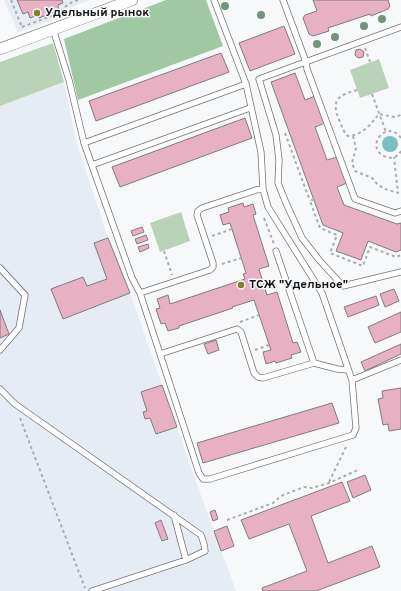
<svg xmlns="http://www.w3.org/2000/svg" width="401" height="591" font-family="Overpass,sans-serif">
<rect width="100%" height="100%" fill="#f7f8fa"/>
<path fill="#e6ecf4" d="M4,0H89L67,9L61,17L18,32Z
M64,82L77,144L108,238L130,293L199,490L236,591H0V106Z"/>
<path fill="#b9d3b9" d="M53,43L64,82L0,106V62Z
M379,59L389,88L360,98L350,70Z
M181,212L190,241L160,252L150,223Z"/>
<path fill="#a0c8a2" d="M166,0H206L223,46L78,100L64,39Z"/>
<path fill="#7bbfc1" d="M382 144a8 8 0 1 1 16 0a8 8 0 1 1-16 0Z"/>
<path fill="#e8b1c3" stroke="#7f7d7e" d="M17,0H62L63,3L58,5L59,10L39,18L38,15L30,18L28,12L23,14Z
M313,0H388L390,6L388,9L371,16L370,14L328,28L329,31L313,36L309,34L303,18L305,15L317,11Z
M284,26L295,54L250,71L239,43Z
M360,49L364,52L363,57L358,58L355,55L356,50Z
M221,53L229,72L96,121L89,101Z
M295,73L305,100L315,96L325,123L315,127L327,160L337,157L347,183L337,187L344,205L397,224L401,223V250L396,252L368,241L361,260L336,251L343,233L323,225L271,82Z
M245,118L252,138L120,187L112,167Z
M243,203L244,207L253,204L256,214L253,215L269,266L259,269L267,295L277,292L293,343L297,342L301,352L291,355L292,358L276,363L275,361L266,364L263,352L271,350L254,300L232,307L233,308L179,326V328L168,331L165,323L161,324L156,309L160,308L157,299L168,295L170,304L245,279L243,274L246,273L230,223L223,225L220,215L229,212L228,208Z
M142,227L144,232L133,236L131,231Z
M146,235L148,240L137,244L135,239Z
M108,238L130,293L63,319L51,289L83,277L87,286L107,279L94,243Z
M148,244L149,248L140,252L138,247Z
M394,289L399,301L385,307L380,294Z
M376,296L379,305L348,317L344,307Z
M0,310L9,334L0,338Z
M401,312V332L375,343L368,327Z
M216,340L219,350L208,354L204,344Z
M401,344V354L365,371L361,362Z
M162,385L177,427L156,434L150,418L145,419L143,412L147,411L141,392Z
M401,388V429L389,431L388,424L383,425L378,399L383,398L382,391Z
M332,403L339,423L203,463L197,443Z
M365,475L371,490L353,498L347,482Z
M342,482L350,501L311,516L328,563L372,546L380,567L316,591H263L262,588L307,571L289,524L249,539L241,520Z
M215,510L218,519L213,521L210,512Z
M161,520L168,539L162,541L155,523Z
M227,526L234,546L221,551L214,531Z"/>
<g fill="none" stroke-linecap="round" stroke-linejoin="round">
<defs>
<path id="lane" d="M283,0L306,62L307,69L355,199L395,213L401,211
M401,27L259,79L276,135L279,160L278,183L286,203L302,238L320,261L343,286L401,272
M53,29L69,80L84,143L132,278L140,293
M84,143L246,84
M92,165L250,108
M263,189L256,190L202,208L198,211L197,215L213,263V267L210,270L140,293L160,354L237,329L241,332L254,373L258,377L263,378L314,363L337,369L348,370
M276,251L314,363
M0,268L25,295L19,328L0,350
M160,354L199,473L203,479H210L353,435L356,428L352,380L322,293L268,207L263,189L261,152L246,84L214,0
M352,380L401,360
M0,389L15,404L201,535L204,544L205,551L186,560L92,591
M174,515L186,560"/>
<path id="street" d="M0,49L132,0"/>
</defs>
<use href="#lane" stroke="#727375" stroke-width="7"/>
<use href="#street" stroke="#727375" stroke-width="12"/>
<path stroke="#acacae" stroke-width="2" stroke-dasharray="3 3" stroke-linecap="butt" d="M11,0L22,27
M22,27L59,13L68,4L78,0
M365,48L370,62
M357,90C338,95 331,100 339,120C342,126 343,132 348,136C363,135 371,124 379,114L394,117L401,115
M372,94L386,132
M285,133L310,201
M353,136L356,148L352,163L355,171L372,178L378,185L385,189L398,193L394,157
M401,138C398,133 393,131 388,131C384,132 380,135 378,139C370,153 393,166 401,151
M314,199L310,201L320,228L337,235L330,253L363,266L370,247L396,257L401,255
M264,218L274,244
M212,236L232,229
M164,251L172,275
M222,264L241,258
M240,322L259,315
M255,350L269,345
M20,418L85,588
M329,482L347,445
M227,520L273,503L281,496L304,487L312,488L329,483L360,469"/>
<use href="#lane" stroke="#fff" stroke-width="5.5"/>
<use href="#street" stroke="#fff" stroke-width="11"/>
</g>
<g fill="#72947b">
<circle cx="225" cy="6" r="4"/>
<circle cx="261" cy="15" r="4"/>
<circle cx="382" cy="19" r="4"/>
<circle cx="364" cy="26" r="4"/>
<circle cx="335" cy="37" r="4"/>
<circle cx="317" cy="44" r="4"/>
</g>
<g fill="#838028" stroke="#f7f8fa" stroke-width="1.5">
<circle cx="37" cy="13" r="4"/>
<circle cx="241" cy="285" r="4"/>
</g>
<g text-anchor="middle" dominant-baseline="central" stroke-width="3" stroke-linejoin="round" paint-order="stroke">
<g font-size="12" font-weight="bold" fill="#151516" stroke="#f7f8fa" text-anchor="start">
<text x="45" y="13">Удельный рынок</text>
<text x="249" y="285">ТСЖ "Удельное"</text>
</g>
</g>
</svg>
